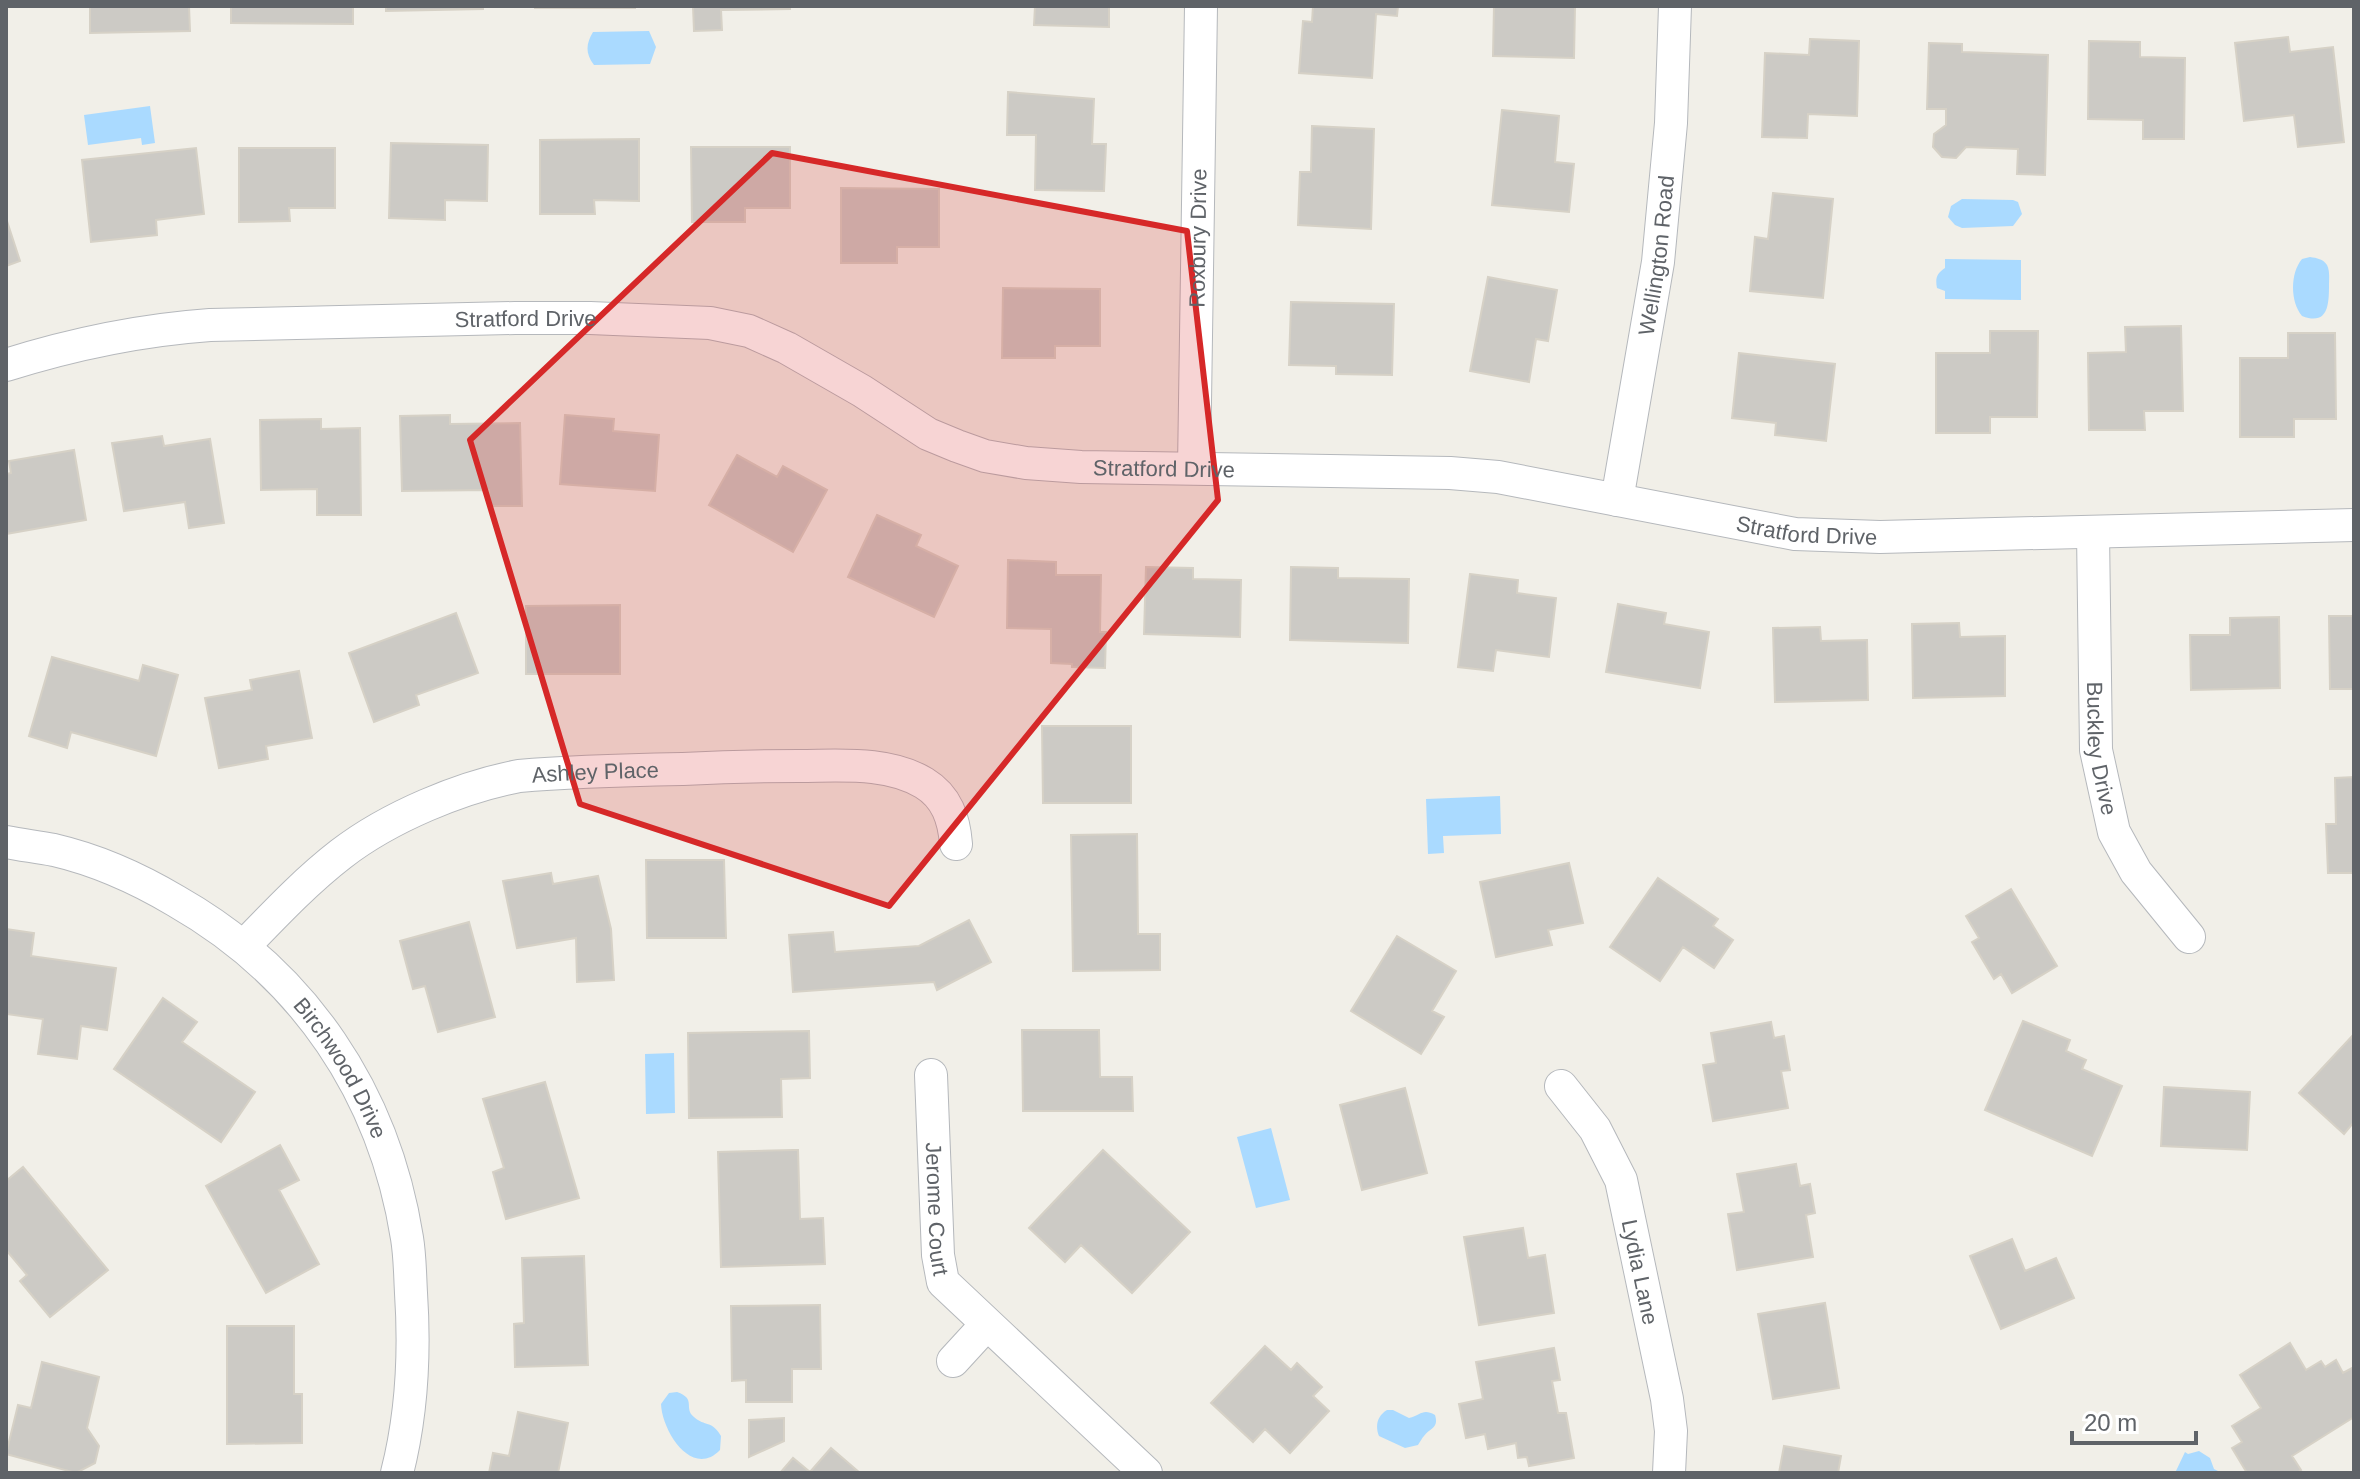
<svg xmlns="http://www.w3.org/2000/svg" width="2360" height="1479" font-family="Arial,sans-serif">
<rect width="100%" height="100%" fill="#f1efe8"/>
<path fill="#aadaff" d="M649,31L656,47L650,64L594,65C585,53 586,44 593,32Z
M150,106L155,143L142,145L141,138L88,145L84,115Z
M1962,199L2013,200L2018,202L2022,214L2013,226L1962,228L1955,225L1948,217L1951,206Z
M2310,257C2317,258 2323,259 2327,265C2330,271 2329,279 2329,285C2329,305 2328,326 2302,316C2290,302 2290,273 2302,259Z
M1945,259L2021,260V300L1945,299V291L1937,288C1935,278 1937,273 1945,268Z
M1500,796L1501,834L1443,836L1444,853L1428,854L1426,799Z
M674,1053L675,1113L646,1114L645,1054Z
M1271,1128L1290,1200L1256,1208L1237,1137Z
M677,1392C697,1399 683,1408 694,1417C705,1427 712,1420 721,1436L720,1450C692,1479 662,1431 661,1404L669,1393Z
M1387,1410H1393L1409,1418C1421,1415 1423,1408 1435,1415C1439,1428 1431,1427 1424,1436C1422,1438 1420,1442 1418,1445L1405,1448L1379,1436C1375,1426 1377,1416 1387,1410Z
M2199,1451L2210,1458L2214,1469L2218,1471L2216,1473H2175L2185,1452L2188,1454Z"/>
<path fill="#cccac5" stroke="#d6d1c6" stroke-width="2" d="M90,6H189L190,31L90,33Z
M231,6H353V24L231,23Z
M386,6H483V9L386,11Z
M535,6H635V8H535Z
M693,6H790V9L721,10L722,30L694,31Z
M1035,6H1109V27L1034,25Z
M1313,6H1398L1397,16L1376,14L1372,78L1299,73L1303,21L1312,22Z
M1494,6H1575L1574,58L1493,56Z
M2288,37L2290,52L2333,47L2344,142L2298,147L2294,115L2244,121L2235,43Z
M1810,39L1859,41L1857,116L1808,114L1807,138L1762,137L1765,53L1809,55Z
M2089,41L2140,42V57L2185,58L2184,139H2143V120L2088,119Z
M1929,43L1962,44V52L2048,55L2045,175L2017,174L2018,149L1966,147L1956,158L1942,157L1933,147L1934,134L1946,125V109H1927Z
M1008,92L1094,99L1092,144H1106L1104,191L1035,190L1036,135H1007Z
M1502,110L1559,116L1555,162L1574,164L1569,212L1492,205Z
M1312,126L1374,129L1371,229L1298,225L1300,172H1311Z
M639,139V201L594,200L595,214H540V140Z
M391,143L488,145L487,201L445,200V220L389,218Z
M691,147H790V208H745V222H692Z
M196,148L204,214L156,220L157,235L91,242L82,160Z
M239,148H335V208H289L290,221L239,222Z
M841,188L939,189V247H897V263H841Z
M1773,193L1833,199L1823,298L1750,291L1755,237L1768,239Z
M6,218L20,261L6,266Z
M1488,277L1557,290L1548,341L1536,339L1529,382L1470,371Z
M1003,288L1100,289V346H1055V358H1002Z
M1291,302L1394,304L1392,375L1336,374V366L1289,365Z
M2181,326L2183,411H2144L2145,430H2089L2088,353L2126,352L2125,327Z
M1990,331H2038L2037,417H1990V433H1936V353H1990Z
M2288,333H2335L2336,419H2294V437H2240V358H2288Z
M1739,353L1835,364L1826,441L1775,435L1776,423L1732,418Z
M450,415V424L520,423L522,506H490L489,490L402,491L400,416Z
M565,415L614,419L613,431L659,435L655,491L560,484Z
M321,419V429L360,428L361,515H317V489L261,490L260,420Z
M162,436L164,446L210,439L224,523L189,528L185,502L124,511L112,443Z
M74,450L86,520L6,534V474L11,473L9,461Z
M737,455L777,477L783,466L827,490L793,552L709,505Z
M877,515L921,535L916,546L958,566L934,617L848,577Z
M1008,560L1056,562V575H1101L1100,632H1106L1105,668L1072,667V664L1051,663V629L1007,628Z
M1146,567L1193,568V579L1241,580L1240,637L1144,634Z
M1291,567L1338,568V578L1409,579L1408,643L1290,640Z
M1470,574L1518,580L1517,593L1556,598L1549,657L1496,650L1493,671L1458,667Z
M1618,604L1666,613L1664,624L1709,632L1700,688L1606,672Z
M620,605V674H526V606Z
M456,613L478,673L416,695L419,705L374,722L349,653Z
M2329,616H2354V689H2330Z
M2279,617L2280,688L2191,690L2190,635H2230V618Z
M1959,623L1960,637L2005,636V696L1913,698L1912,624Z
M1820,627L1821,641L1867,640L1868,700L1775,702L1773,628Z
M52,657L139,681L143,665L178,675L156,756L71,732L67,748L29,736Z
M299,671L312,738L266,746L268,759L219,768L205,698L252,690L250,680Z
M1042,726H1131V803H1043Z
M2354,777V873H2328L2326,824H2336L2335,778Z
M1137,834L1138,934H1160V970L1073,971L1071,835Z
M646,860H724L726,938H647Z
M1569,863L1583,923L1548,930L1552,945L1496,957L1480,882Z
M551,873L553,884L598,876L611,929L614,980L577,982L576,938L517,948L503,881Z
M1658,878L1718,919L1713,926L1733,940L1714,968L1683,947L1660,981L1610,947Z
M2011,889L2057,966L2012,993L2001,974L1994,979L1972,942L1979,938L1966,916Z
M969,920L991,962L937,990L934,982L793,992L789,935L833,932L835,952L919,946Z
M469,922L495,1017L438,1032L425,986L413,989L400,941Z
M6,929L34,933L31,956L116,968L107,1030L81,1026L77,1059L38,1054L43,1019L6,1014Z
M1397,936L1456,971L1432,1011L1444,1017L1421,1054L1351,1011Z
M163,998L197,1022L182,1042L255,1092L221,1142L114,1069Z
M2023,1021L2070,1040L2066,1051L2086,1060L2082,1069L2122,1086L2092,1156L1985,1110Z
M1771,1022L1774,1038L1784,1036L1790,1070L1781,1071L1788,1108L1713,1121L1703,1065L1716,1063L1711,1033Z
M1022,1030H1099L1100,1077H1132L1133,1111H1023Z
M809,1031L810,1078L781,1079L782,1117L689,1118L688,1033Z
M2354,1034V1122L2344,1134L2299,1093Z
M545,1082L579,1198L506,1219L493,1172L504,1168L483,1099Z
M2164,1087L2250,1092L2247,1150L2161,1146Z
M1405,1088L1427,1173L1362,1190L1340,1105Z
M280,1145L299,1180L279,1190L319,1264L266,1293L206,1186Z
M793,1150H798L800,1219L823,1218L825,1264L721,1267L718,1152Z
M1103,1150L1190,1232L1132,1293L1081,1245L1065,1262L1029,1228Z
M1796,1164L1800,1186L1810,1184L1815,1213L1806,1215L1813,1257L1737,1270L1728,1214L1744,1212L1737,1174Z
M23,1167L108,1270L50,1317L20,1281L27,1275L6,1250V1181Z
M1523,1228L1528,1258L1545,1255L1554,1313L1479,1325L1464,1237Z
M2012,1239L2025,1271L2056,1258L2074,1298L2001,1329L1970,1256Z
M584,1256L588,1365L515,1367L514,1324L524,1323L522,1258Z
M1825,1303L1839,1388L1773,1399L1758,1314Z
M820,1305L821,1369H792V1402H746V1380L732,1381L731,1306Z
M227,1326H294V1394H302V1443L227,1444Z
M2290,1343L2306,1370L2321,1361L2325,1367L2336,1360L2343,1373L2354,1367V1417L2292,1456L2301,1470L2297,1473H2247L2232,1448L2242,1442L2232,1426L2261,1408L2240,1375Z
M1265,1346L1291,1370L1297,1363L1322,1387L1313,1396L1329,1411L1290,1453L1265,1429L1253,1442L1211,1403Z
M1554,1348L1560,1380L1552,1381L1558,1413H1566L1574,1458L1529,1466L1527,1457L1518,1458L1516,1443L1488,1449L1485,1434L1466,1438L1459,1404L1483,1399L1476,1362Z
M42,1362L99,1377L87,1428L99,1446L95,1463L76,1473L6,1454L18,1405L31,1408Z
M518,1412L568,1423L558,1473H489L493,1453L509,1456Z
M784,1418V1441L749,1457V1420Z
M1784,1446L1841,1456L1838,1473H1779Z
M831,1448L860,1473H780L793,1458L810,1472Z"/>
<g fill="none" stroke-linecap="round" stroke-linejoin="round">
<defs>
<g id="minor">
<path id="s1" d="M6,365C73,344 140,330 210,325L515,318H590L710,323L749,331L787,348L862,391L928,434L957,446L985,456L1026,463L1081,467L1450,473L1498,477L1795,534L1880,537L2354,525"/>
<path id="s2" d="M1194,468L1201,6"/>
<path id="s3" d="M1617,500L1658,262L1671,123L1675,6"/>
<path id="s4" d="M2093,533L2096,750L2114,832L2136,872L2189,937"/>
<path id="s5" d="M6,842C22,845 38,847 54,850C97,860 139,879 176,901C304,974 384,1093 407,1238C410,1256 410,1275 411,1293C415,1353 412,1414 397,1473"/>
<path id="s6" d="M244,946C275,914 306,881 341,854C389,817 461,787 519,776C574,771 629,770 683,769C722,767 760,766 799,766C840,766 887,761 924,783C947,797 954,819 956,844"/>
<path id="s7" d="M931,1075L938,1255L943,1282L1146,1473"/>
<path id="s8" d="M1561,1086L1595,1129L1621,1180L1667,1399L1671,1431L1669,1473"/>
<path d="M953,1361L986,1325"/>
</g>
</defs>
<use href="#minor" stroke="#b5b8bc" stroke-width="34"/>
<use href="#minor" stroke="#fff" stroke-width="32"/>
</g>
<path fill="#d62828" fill-opacity="0.2" stroke="#d62828" stroke-width="6" stroke-linejoin="round" d="M772,153L1187,231L1218,500L889,906L580,804L470,440Z"/>
<g text-anchor="middle" dominant-baseline="central" stroke-width="6" stroke-linejoin="round" paint-order="stroke">
<g font-size="22" fill="#5f6368" stroke="#fff">
<text stroke="none"><textPath href="#s2" startOffset="230">Roxbury Drive</textPath></text>
<text stroke="none"><textPath href="#s3" startOffset="248">Wellington Road</textPath></text>
<text stroke="none"><textPath href="#s1" startOffset="524">Stratford Drive</textPath></text>
<text stroke="none"><textPath href="#s1" startOffset="1196">Stratford Drive</textPath></text>
<text stroke="none"><textPath href="#s1" startOffset="1844">Stratford Drive</textPath></text>
<text stroke="none"><textPath href="#s4" startOffset="216">Buckley Drive</textPath></text>
<text stroke="none"><textPath href="#s6" startOffset="406">Ashley Place</textPath></text>
<text stroke="none"><textPath href="#s5" startOffset="420">Birchwood Drive</textPath></text>
<text stroke="none"><textPath href="#s7" startOffset="134">Jerome Court</textPath></text>
<text stroke="none"><textPath href="#s8" startOffset="206">Lydia Lane</textPath></text>
</g>
</g>
<rect width="2360" height="1479" fill="none" stroke="#5f6368" stroke-width="16"/>
<path d="M2072 1431v12h124v-12" fill="none" stroke="#5f6368" stroke-width="4"/>
<text x="2084" y="1431" font-size="24" fill="#5f6368" stroke="#ffffff" stroke-width="6" paint-order="stroke">20 m</text>
</svg>
